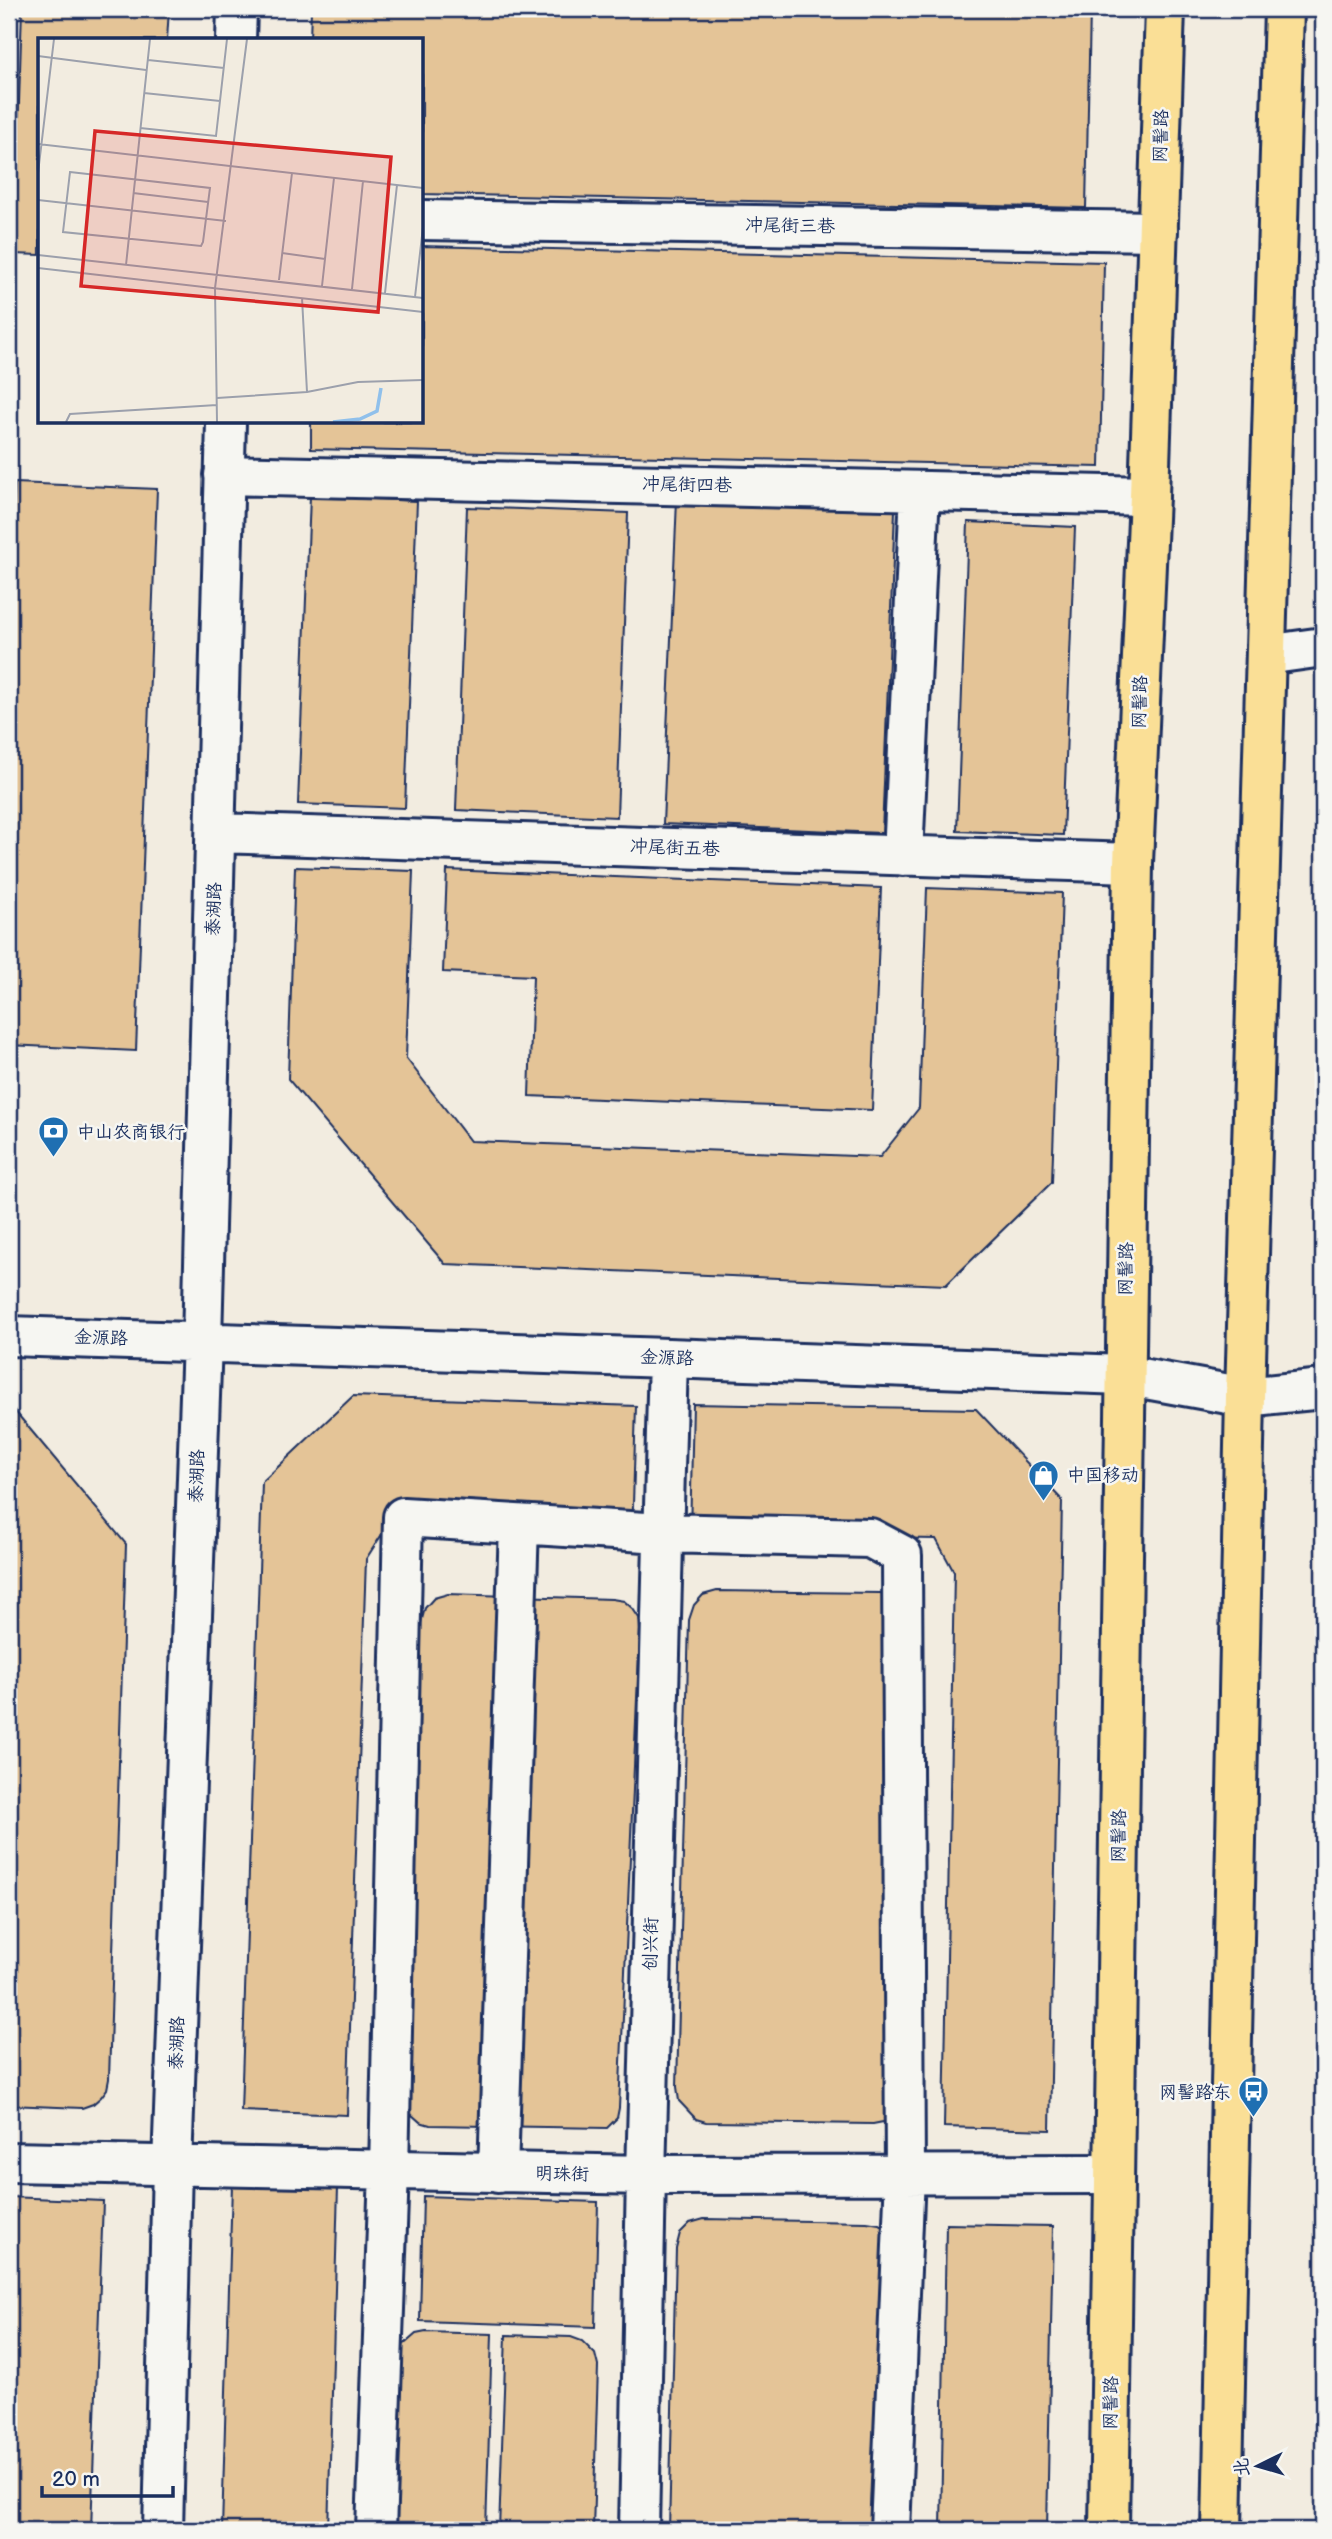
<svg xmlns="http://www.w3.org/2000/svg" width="1332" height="2539" font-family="'Balsamiq Sans','LXGW WenKai TC',sans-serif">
<rect width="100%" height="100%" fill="#f2ece0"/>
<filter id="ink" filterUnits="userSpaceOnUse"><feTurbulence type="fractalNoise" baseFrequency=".0143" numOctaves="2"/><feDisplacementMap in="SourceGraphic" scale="14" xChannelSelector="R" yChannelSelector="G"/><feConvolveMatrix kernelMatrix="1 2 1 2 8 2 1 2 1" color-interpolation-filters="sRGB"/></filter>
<g filter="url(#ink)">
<path fill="#e4c497" stroke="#1b2f5e" stroke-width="2" d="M22,9H169L167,40H40V255L14,254Z
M311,9H1090L1086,208L422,194V40H310Z
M422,246L1104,262L1100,467L311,449V422H422Z
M15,483L157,489L136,1051L9,1045V646Z
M310,496L417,501L405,808L298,804Z
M677,500L895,510L882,833L663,824Z
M467,507L628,513L617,817L456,810Z
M968,522L1075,527L1063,835L957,831Z
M295,867L413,871L406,1058L470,1141L880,1157L919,1108L927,888L1062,893L1052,1182L946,1285L445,1264L288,1079Z
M447,870L881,888L872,1110L529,1096L533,976L443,972Z
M353,1396L636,1406L632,1537L386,1528L366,1559L347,2115L241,2111L262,1482Z
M9,1404L126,1544L109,2079L107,2089L101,2097L93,2104L82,2108L9,2105Z
M693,1404L976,1409L1062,1500L1050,2130L944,2127L954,1572L936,1539L690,1535Z
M717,1591L880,1593L892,1596L888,2118L883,2122L873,2124L706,2122L696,2119L679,2101L677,2087L689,1620L694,1605L703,1595Z
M448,1594L612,1599L624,1601L633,1609L639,1618L640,1630L619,2108L617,2118L607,2128L430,2125L420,2122L411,2114L404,2103L402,2090L421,1623L425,1608L434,1598Z
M232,2184L338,2187L328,2530H222Z
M423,2196L598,2202L595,2327L420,2321Z
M9,2197L103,2201L91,2530H9Z
M704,2219L867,2222L879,2224L889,2231L888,2530H669L676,2249L680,2233L690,2223Z
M946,2224L1053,2226L1047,2530H941Z
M426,2332L492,2334L486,2530H392L401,2347L416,2334Z
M506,2335L571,2337L582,2341L595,2354L598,2366L593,2530H499Z"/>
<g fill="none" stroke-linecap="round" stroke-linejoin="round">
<defs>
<path id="minor" d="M236,40L237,9
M422,220L1158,231
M224,475L1149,496
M1266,655L1323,647
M216,833L1133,863
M903,856L920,491
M9,1336L668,1358L1124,1375L1245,1397L1323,1389
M9,2162L646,2175L1114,2174
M498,2173L519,1525
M163,2530L172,2166L202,1341L226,422
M376,2530L389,2171L403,1517L662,1533L870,1538L902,1555L905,2175L890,2530
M639,2530L646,2175L668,1358"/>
<path id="major" d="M1109,2530L1133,863L1149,496L1165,9
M1222,2530L1245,1397L1284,9"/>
</defs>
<use href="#minor" stroke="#1b2f5e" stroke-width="44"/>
<use href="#major" stroke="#1b2f5e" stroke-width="44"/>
<use href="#minor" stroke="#f6f6f2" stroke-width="38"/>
<use href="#major" stroke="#fadf96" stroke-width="38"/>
</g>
</g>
<defs>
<symbol id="bank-pin" viewBox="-11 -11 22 30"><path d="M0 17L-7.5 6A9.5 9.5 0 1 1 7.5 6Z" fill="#1f6fb2" stroke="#f6f6f2"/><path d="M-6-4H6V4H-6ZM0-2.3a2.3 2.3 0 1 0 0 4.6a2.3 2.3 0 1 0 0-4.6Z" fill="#fff"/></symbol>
<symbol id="shop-pin" viewBox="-11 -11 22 30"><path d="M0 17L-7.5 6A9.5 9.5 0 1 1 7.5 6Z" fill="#1f6fb2" stroke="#f6f6f2"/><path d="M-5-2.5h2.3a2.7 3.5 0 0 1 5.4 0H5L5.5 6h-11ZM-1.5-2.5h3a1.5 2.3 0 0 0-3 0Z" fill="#fff"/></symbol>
<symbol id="bus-pin" viewBox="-11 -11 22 30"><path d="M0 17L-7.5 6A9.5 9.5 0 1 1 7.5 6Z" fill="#1f6fb2" stroke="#f6f6f2"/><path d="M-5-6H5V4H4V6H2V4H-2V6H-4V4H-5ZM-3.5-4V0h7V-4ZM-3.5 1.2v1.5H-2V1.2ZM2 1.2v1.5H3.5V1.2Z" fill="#fff"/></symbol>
</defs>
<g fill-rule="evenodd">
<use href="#bank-pin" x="36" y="1114" width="35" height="47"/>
<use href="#shop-pin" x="1026" y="1458" width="35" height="47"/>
<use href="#bus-pin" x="1236" y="2074" width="35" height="47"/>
</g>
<g text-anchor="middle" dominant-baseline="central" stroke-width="5" stroke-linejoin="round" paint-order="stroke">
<g font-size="18" fill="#1b2f5e" stroke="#f6f6f2">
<text transform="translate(1161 136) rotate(-88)">网髻路</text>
<text transform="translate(790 226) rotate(1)">冲尾街三巷</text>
<text transform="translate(687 485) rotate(1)">冲尾街四巷</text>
<text transform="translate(1140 702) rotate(-88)">网髻路</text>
<text transform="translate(675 848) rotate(2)">冲尾街五巷</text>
<text transform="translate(214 909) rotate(-88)">泰湖路</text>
<text transform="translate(1126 1269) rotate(-89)">网髻路</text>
<text transform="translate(101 1338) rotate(2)">金源路</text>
<text transform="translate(667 1358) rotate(2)">金源路</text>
<text transform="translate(197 1476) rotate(-88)">泰湖路</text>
<text transform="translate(1119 1836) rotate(-89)">网髻路</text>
<text transform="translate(651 1944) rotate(-89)">创兴街</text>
<text transform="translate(177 2043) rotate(-88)">泰湖路</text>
<text transform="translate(562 2174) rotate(1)">明珠街</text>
<text transform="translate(1111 2403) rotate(-89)">网髻路</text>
</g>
<g font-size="18" fill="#1b2f5e" stroke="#f6f6f2" text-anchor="start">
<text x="77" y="1132">中山农商银行</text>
<text x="1067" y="1475">中国移动</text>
<text x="1231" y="2092" text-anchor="end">网髻路东</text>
</g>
</g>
<g transform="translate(38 38)">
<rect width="385" height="385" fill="#f2ece0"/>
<path fill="none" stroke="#90c0eb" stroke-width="3.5" d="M295,384L322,381L339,373L343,350"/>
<path fill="none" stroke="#9ca0ac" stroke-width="2" d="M0,18L108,32M110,22L186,30M106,55L182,63M102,90L178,98L189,1M0,106L385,150M32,134L172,150L165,204L163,208L25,194ZM0,135L16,1M95,155L170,164M0,162L188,183M244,215L287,221M0,217L385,260M88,227L112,1M0,230L385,274M241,242L254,135M284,248L296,140M314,251L325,143M347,255L359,147M377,259L385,189M264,260L269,354M179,360L269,354L320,344L385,342M28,384L32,376L179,367M179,384L177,250L209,1"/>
<path fill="#d62828" fill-opacity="0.15" stroke="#d62828" stroke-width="3.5" d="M57,93L353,119L340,274L43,248Z"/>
<rect width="385" height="385" fill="none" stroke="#1b2f5e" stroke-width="3.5"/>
</g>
<rect width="1332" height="2539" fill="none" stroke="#f6f6f2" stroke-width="35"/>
<rect x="18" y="18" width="1297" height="2504" fill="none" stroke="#1b2f5e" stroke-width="2.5" filter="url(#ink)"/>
<g transform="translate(1258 2466) rotate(265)" stroke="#f6f6f2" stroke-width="5" paint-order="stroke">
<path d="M0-5L12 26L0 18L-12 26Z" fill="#1b2f5e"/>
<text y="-10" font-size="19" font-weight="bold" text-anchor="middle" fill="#1b2f5e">北</text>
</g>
<path d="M42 2486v10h131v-10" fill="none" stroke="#1b2f5e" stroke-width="3.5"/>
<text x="52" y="2486" font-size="21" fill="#1b2f5e" stroke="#f6f6f2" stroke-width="5" paint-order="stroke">20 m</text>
</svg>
